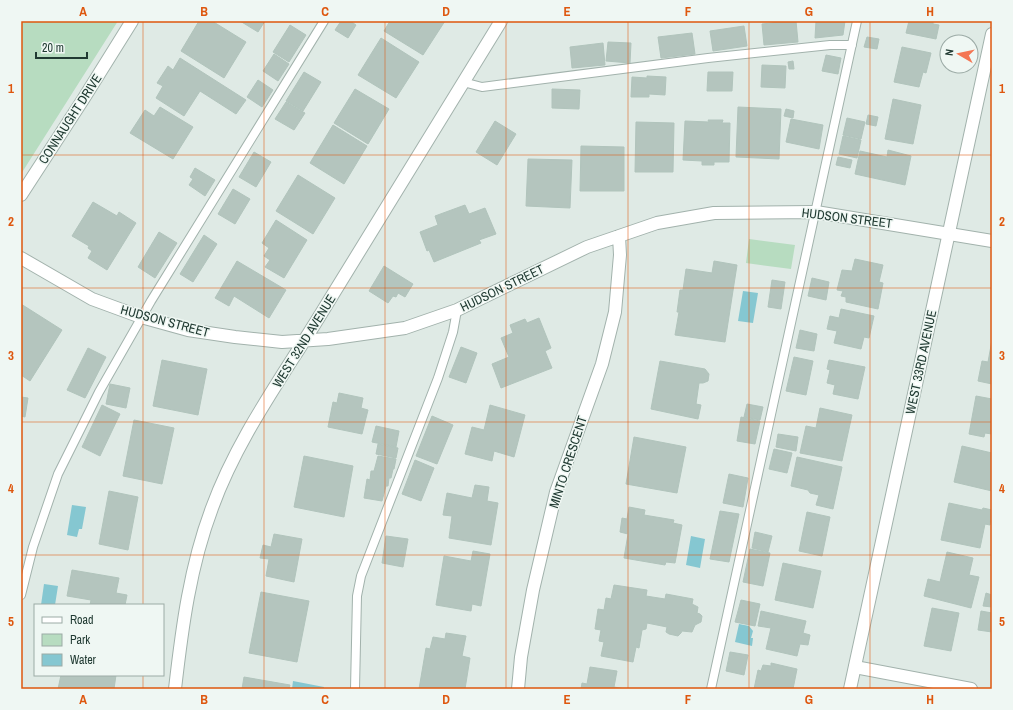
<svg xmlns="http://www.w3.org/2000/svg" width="1013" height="710" font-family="'Archivo Narrow',sans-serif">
<rect width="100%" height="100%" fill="#dfeae5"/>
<path fill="#b7dcc0" d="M21,21H118L21,174Z
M749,239L795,245L791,269L746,263Z"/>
<path fill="#85c7d1" d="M743,291L758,293L753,323L738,321Z
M72,505L86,507L82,529H79L77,537L67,535Z
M691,536L705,539L700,568L686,565Z
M44,584L58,586L55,605H41Z
M739,624L749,626L753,631L751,638H753L752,646L735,642Z
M293,681L324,687V689H292Z"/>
<path fill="#b4c5be" stroke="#b1c4bc" d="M199,21H212L246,42L224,78L181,51Z
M240,21H265L258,32Z
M341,21H350L356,25L348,38L335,30Z
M390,21H445L423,55L384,31Z
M789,21H796L798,42L764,45L762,24Z
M816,21H845L843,35L815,38Z
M909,21H933V24L939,25L936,39L906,33Z
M290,25L306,35L289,62L273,52Z
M744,26L747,46L713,51L710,31Z
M692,33L695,54L661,58L658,37Z
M867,37L879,39L877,49L864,47Z
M381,38L419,62L396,98L358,75Z
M608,42L631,43L630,63L606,61Z
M603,43L605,65L572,68L570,47Z
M902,47L931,53L926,73L923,72L919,87L894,82Z
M274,54L289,64L278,81L263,71Z
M826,55L841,58L838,74L822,71Z
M180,58L246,100L236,114L200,91L184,116L156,98L163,86L157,83L168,66L173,70Z
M793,61L794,69H789L788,62Z
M762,65L786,66L785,88L761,87Z
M304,72L321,82L303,111L286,101Z
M708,72H733L732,91H707Z
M647,76L666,77L665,95L649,94V97H631L632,77L647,78Z
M258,80L273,90L262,107L247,97Z
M355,89L389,109L368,144L334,123Z
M552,89L580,90L579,109L552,108Z
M893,99L921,105L913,144L885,139Z
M286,102L305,113L294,130L275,119Z
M160,107L193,127L173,159L130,133L145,110L154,116Z
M738,107L781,109L779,159L736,157Z
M786,109L794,111L793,118L784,116Z
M868,115L878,117L876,126L866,124Z
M847,118L865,122L861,139L843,135Z
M791,119L823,125L819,149L786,142Z
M708,120H723L722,123H730L729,162H714V165H702V161L683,160L685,121L709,122Z
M495,121L516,134L497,165L476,152Z
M636,122L674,123L673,172H635Z
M333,125L367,146L344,184L310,163Z
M843,136L861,140L857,158L839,154Z
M581,146L624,147V191H580Z
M888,150L911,156L905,185L855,174L860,151L887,157Z
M254,152L271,162L256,187L239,177Z
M838,157L852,160L850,168L836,165Z
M528,159L572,160L570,208L526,206Z
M195,168L215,180L205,196L189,185L193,179L190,177Z
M298,175L335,198L313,234L276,211Z
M233,189L250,199L235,224L218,214Z
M93,202L117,216L119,212L136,223L107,270L88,258L92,251L88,248L89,246L72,236Z
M465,205L469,214L485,208L496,234L479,240L481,243L434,262L429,250L427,251L420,232L438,225L435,216Z
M276,220L307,240L284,278L265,267L270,260L264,256L269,248L262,243Z
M159,232L177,243L155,278L138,267Z
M204,235L217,244L193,282L180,274Z
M855,259L883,265L879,282L883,283L878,309L846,302V297L841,296L843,291L837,290L842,270L852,271Z
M237,261L286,290L269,318L234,296L229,306L215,298Z
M714,261L737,265L725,342L675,335L679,312H677L680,290H683L686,269L712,273Z
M384,266L413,284L405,297L398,293L396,297L393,296L388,303L369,291Z
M812,278L829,282L826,300L808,296Z
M772,280L785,282L781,309L768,307Z
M21,304L62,330L30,381L21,375Z
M841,309L874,316L869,338L864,337L861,349L834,343L837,331L827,329L830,316L839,318Z
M539,318L551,348L545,351L552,368L501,388L492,364L509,357L501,338L513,333L510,325L525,319L527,323Z
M800,330L817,334L814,351L796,348Z
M992,340V384L978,381L982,361L988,362Z
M461,347L477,353L466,383L449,377Z
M88,348L106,357L85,398L67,390Z
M794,357L813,361L806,395L786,391Z
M162,360L207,369L198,415L153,406Z
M829,360L865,367L858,399L833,394L835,385L827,383L830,370L827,369Z
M660,361L705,369L709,374L708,381L703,383H699L696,404L701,405L698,419L651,409Z
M110,384L130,388L126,408L106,404Z
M339,393L363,398L361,408L368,410L362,434L328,427L333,402L337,403Z
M976,396L992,399V434L985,433L984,437L969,434Z
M21,397L28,398L25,417L21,416Z
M747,404L763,407L760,420L744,417Z
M102,405L120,414L100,456L82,447Z
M490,405L525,415L514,457L494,451L492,461L465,454L472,427L484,430Z
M820,408L852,415L842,461L800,453L806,426L816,428Z
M432,416L453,425L437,464L416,456Z
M741,417L760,421L755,444L737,441Z
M134,420L174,428L162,484L123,476Z
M376,426L399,431L396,447L372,442Z
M778,434L798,437L796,451L776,447Z
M634,437L686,447L677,493L626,484Z
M378,444L398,448L396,458L376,454Z
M962,446L992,453V491L954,482Z
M774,449L792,453L787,473L769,469Z
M304,456L353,466L344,517L294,507Z
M378,456L396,459L394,469H393L391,478H389L388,486H386L382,501L364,498L367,479L370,480L371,471H374Z
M797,457L842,467L833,509L816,505L819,495L810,493L808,490L791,486Z
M415,460L434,468L421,501L402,494Z
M729,474L748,478L743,507L723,503Z
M475,485L489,487L487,501L498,503L491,545L449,538L452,516L443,515L447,493L472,498Z
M109,491L138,497L128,550L99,544Z
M949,503L982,510L983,508L992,510L990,525L985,524L980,548L941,540Z
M629,507L645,510L644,515L674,520L673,523L682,525L675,563L666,562L665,565L624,558L628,534L620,532L622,518L627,519Z
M720,511L739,514L729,562L710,559Z
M807,512L830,517L822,556L799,551Z
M755,532L772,536L768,552L752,548Z
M274,534L302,539L294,582L266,576L269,559L260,558L263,545L271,547Z
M386,536L408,539L403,567L382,563Z
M750,549L770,553L763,586L743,582Z
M473,551L490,554L481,606L472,604L471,611L436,605L444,556L471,561Z
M947,552L973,558L969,575L979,577L971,608L924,596L928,579L940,582Z
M783,563L821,571L813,608L775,600Z
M72,570L119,578L116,593L127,595L125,605H90L91,600L67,596Z
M614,585L647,590L646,596L665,599L666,594L693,599L692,604L698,607L697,613L700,614L702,616L701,622L695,625L692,632L682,631L681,633L678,636L669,634L666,632L667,627L647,623L646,629L642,630L639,648L636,647L633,662L601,656L604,642L599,641L601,630L595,629L598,609L604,610L606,598L611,599Z
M261,592L309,601L297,662L249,653Z
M986,593L992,595V607L983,606Z
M741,600L760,604L755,626L735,622Z
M932,608L959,613L951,651L924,646Z
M761,611L806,621L803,633L810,635L808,645L800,644L797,656L766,649L771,628L758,626Z
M981,611L992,613V632L978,630Z
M446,633L466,636L462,656L470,658L465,689H419L426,648L430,649L433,637L445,639Z
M730,652L748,655L744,675L726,671Z
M771,663L797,669L793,689H754L758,670L761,671L763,665L771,666Z
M590,667L617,671L614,687L625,689H581L582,683L587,684Z
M61,675H116L114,689H58Z
M244,677L290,685L289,689H242Z"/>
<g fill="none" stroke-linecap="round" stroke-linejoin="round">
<defs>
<path id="service" d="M463,82L482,87L708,58L830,45H852
M21,595L33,547L58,474L99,392L151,301L324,21
M355,689L357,596L361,576L438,378L453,332L457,310
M711,689L857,21"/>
<path id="minor" d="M21,195L84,98L132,21
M21,258L92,299L141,317L188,330L235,337L282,342L328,339L405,328L457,310L587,247L657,223L714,213L816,212L992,241
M855,667L971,689
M175,689C182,628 190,566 212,508C237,439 281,379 319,317C380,219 440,120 501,21
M518,689L521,657L533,590L556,492L602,364L615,312L620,255L619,236"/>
<path id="tertiary" d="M850,689L992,34"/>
</defs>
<use href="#service" stroke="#a2b2ac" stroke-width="10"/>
<use href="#minor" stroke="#a2b2ac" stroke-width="14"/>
<use href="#tertiary" stroke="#a2b2ac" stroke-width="14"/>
<use href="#service" stroke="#fff" stroke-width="8"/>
<use href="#minor" stroke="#fff" stroke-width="12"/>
<use href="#tertiary" stroke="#fff" stroke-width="12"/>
</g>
<path fill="none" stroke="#de570e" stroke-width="1" stroke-opacity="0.55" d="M143,21V605M264,21V689M385,21V689M506,21V689M628,21V689M749,21V689M870,21V689M21,155H992M21,288H992M21,422H992M21,555H992M143,675V689"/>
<g text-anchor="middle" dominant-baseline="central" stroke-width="3" stroke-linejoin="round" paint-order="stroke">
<g font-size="13" fill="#203a32" stroke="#eff7f3">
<text transform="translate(70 119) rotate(-57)">CONNAUGHT DRIVE</text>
<text transform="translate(847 218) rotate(7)">HUDSON STREET</text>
<text transform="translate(502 288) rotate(-26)">HUDSON STREET</text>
<text transform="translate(165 321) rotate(15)">HUDSON STREET</text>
<text transform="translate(304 341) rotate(-58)">WEST 32ND AVENUE</text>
<text transform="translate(921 362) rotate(-78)">WEST 33RD AVENUE</text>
<text transform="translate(568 462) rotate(-72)">MINTO CRESCENT</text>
</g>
</g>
<rect width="1013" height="710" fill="none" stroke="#eff7f3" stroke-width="44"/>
<rect x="34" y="604" width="130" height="72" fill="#eff7f3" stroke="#9caba6"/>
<rect x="42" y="617" width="20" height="6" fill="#ffffff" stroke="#9caba6"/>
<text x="70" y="624" font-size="12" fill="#203a32">Road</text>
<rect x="42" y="634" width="20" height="12" fill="#b7dcc0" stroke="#9caba6"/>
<text x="70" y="644" font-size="12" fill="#203a32">Park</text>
<rect x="42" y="654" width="20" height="12" fill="#85c7d1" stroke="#9caba6"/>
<text x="70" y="664" font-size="12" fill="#203a32">Water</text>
<g transform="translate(959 54) rotate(279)"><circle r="19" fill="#eff7f3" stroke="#9caba6"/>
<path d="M0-3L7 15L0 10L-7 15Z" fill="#f47653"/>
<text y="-6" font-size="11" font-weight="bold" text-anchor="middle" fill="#203a32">N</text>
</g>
<path d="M36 52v6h51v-6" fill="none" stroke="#203a32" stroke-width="2"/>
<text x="42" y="52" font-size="12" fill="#203a32" stroke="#eff7f3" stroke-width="3" paint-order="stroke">20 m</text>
<rect x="22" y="22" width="969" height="666" fill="none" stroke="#de570e" stroke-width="1.5"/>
<g font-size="13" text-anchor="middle" font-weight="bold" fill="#de570e">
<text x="83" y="16">A</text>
<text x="204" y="16">B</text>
<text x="325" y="16">C</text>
<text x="446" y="16">D</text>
<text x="567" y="16">E</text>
<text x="688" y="16">F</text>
<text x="809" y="16">G</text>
<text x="930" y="16">H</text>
<text x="11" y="93">1</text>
<text x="1002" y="93">1</text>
<text x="11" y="226">2</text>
<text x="1002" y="226">2</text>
<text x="11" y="360">3</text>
<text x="1002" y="360">3</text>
<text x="11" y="493">4</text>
<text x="1002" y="493">4</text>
<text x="11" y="626">5</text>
<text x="1002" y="626">5</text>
<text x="83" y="704">A</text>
<text x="204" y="704">B</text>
<text x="325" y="704">C</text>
<text x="446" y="704">D</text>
<text x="567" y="704">E</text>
<text x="688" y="704">F</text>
<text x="809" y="704">G</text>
<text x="930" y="704">H</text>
</g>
</svg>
